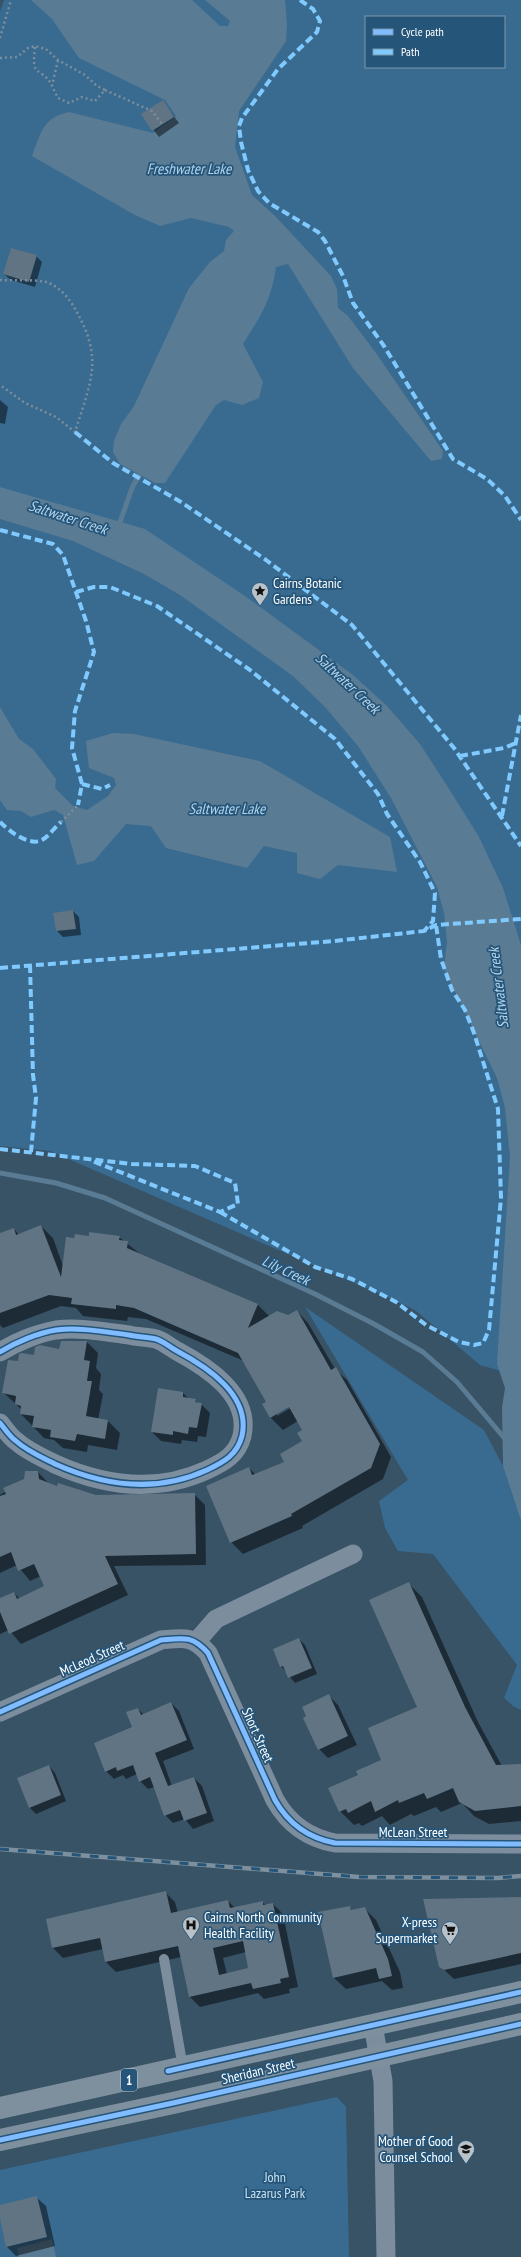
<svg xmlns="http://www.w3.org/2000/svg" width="521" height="2257" font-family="'PT Sans Narrow',sans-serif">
<rect width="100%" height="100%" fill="#385266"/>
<path fill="#396b90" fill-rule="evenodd" d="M4,0H521V1377L480,1365L415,1310L389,1298L50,1151L0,1146V12ZM366,17H504V67H366Z
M305,1307L484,1430L503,1466L521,1521V1710L513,1706L504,1698L517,1665L433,1554L398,1551L385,1528L379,1501L408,1480Z
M337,2097L346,2107L349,2257H0V2170Z"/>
<path fill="#5a7b94" d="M31,0H192L220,26H228L230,21L205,0H285L287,25L286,41L239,111L235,147L252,195L276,217L331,276L337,289L338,308L348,316L376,353L443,451L442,459L431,461L353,368L288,264L276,267C271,302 261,315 243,344L263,382L259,398L242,405L224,400L216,405L165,483H155L120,464L113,452L114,441L121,424L134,406L189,288L210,262L224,251L226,240L234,231L229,227L191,218L160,226L133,214L32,156C41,133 42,118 69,112L153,133L176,116L165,100L79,58L52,19Z
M0,487L145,529L245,596L353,675L387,706L420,744L446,784L479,837L503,888L521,945V1521L503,1466L502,1407L505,1388L497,1364L510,1157L505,1108L497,1078L444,969L447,942L444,913L437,887L391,798L358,746L325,707L293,676L226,628L180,595L144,574L73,541L0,519Z
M0,707L19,739L33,749L56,779L55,788L73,806L87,810L108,796L116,785L114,778L89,768L86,741L113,733L134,734L260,761L390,837L397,872L338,865L320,879L297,873V853L264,846L247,868L166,848L151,826L126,824L94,861L77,865L63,815L54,810L31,817L21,811L7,810L0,800Z
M52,2239L56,2257H19L17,2248Z"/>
<path fill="#0007" fill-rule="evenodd" d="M162,101L179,123L159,137L142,115Z
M36,256L42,262L35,287L11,280L4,274Z
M0,400L8,407L5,424L0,423Z
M73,911L79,917L81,935L63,937L57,931L54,914Z
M41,1226L53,1238L63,1266L75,1240L90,1237H119L139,1253L258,1305L269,1316H288L297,1311L308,1323L335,1369L347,1380L391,1457L383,1479L302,1526L303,1528L243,1554L231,1542L249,1468L256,1475L286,1462L303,1441L304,1430L298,1421L283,1430L271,1418L264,1405L268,1403L244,1361L146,1319L128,1317L127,1321L83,1316L76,1308L61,1306L3,1328L0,1325V1234L14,1229L19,1235ZM293,1404L294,1406L277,1416V1413Z
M62,1342H87L98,1353L96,1368L101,1374L99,1390L103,1394L98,1420L108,1421L120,1433L117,1450L88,1445L87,1452L63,1448L54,1440L44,1438L21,1414L22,1410L4,1393L19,1363L60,1350Z
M183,1393L189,1399L201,1404L210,1413L206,1437L198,1436L197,1442L182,1440L181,1444L161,1441L152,1432Z
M38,1472L49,1484L96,1496L194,1494L205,1505L206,1565L114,1566L128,1595L21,1644L9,1630L0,1634V1599L14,1593L20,1599L46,1587L41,1576L30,1581L17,1565L0,1573V1495Z
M408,1583L422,1597L478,1722L502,1766L521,1765V1821L489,1824L474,1816L462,1803L441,1812L436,1807L414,1816L411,1814L390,1825L382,1816L362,1826L359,1823L354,1825L340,1811L359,1775L383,1760L418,1707Z
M299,1639L305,1645L317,1674L295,1683L281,1666Z
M329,1696L338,1705L357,1745L328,1758L319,1749Z
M171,1703L179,1711L194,1749L163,1761L172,1786L194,1778L202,1786L214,1821L193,1829L185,1819L173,1823L165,1815L155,1787L148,1789L140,1781L137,1774L126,1779L123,1775L114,1779L106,1771L133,1728L138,1709L144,1715Z
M49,1766L55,1773L66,1801L36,1814L30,1808Z
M165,1892L175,1902L178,1913L228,1901L235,1908L262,1902L266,1905L273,1904L283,1914L298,1987L289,1989L290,1993L264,1999L258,1993L200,2007L190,1997L181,1957L116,1972L106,1962L103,1949L63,1958L53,1948L47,1920ZM246,1952L250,1969L227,1974L223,1958Z
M521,1898V1964L454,1979L440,1966Z
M349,1907L353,1911L364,1908L376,1920L400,1972L403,1988L392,1990L382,1981L346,1989L334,1978Z
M36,2197L46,2206L55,2246L16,2256L7,2247L0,2206Z"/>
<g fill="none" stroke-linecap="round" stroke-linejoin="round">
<path stroke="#5a7b94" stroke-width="5" d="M120,522L132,488L139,475
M0,1173L56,1183L105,1198L315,1294L374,1324L423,1352L457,1382L506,1440"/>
</g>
<path fill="#607483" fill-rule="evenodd" d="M163,100L174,117L152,131L141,114Z
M11,248L37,255L29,282L3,274Z
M73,910L76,929L56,931L53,913Z
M41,1225L61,1277L66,1237L74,1238L75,1234L89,1236V1232L120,1236L119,1240L128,1241L127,1248L258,1304L248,1328L277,1311L288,1315L297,1310L331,1370L336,1367L380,1444L371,1468L291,1514L292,1516L230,1543L206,1486L249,1467L252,1475L284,1462L280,1454L302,1441L297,1433L302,1430L289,1407L270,1418L262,1404L266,1402L238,1353L134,1308L116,1305V1309L71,1304L72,1298L49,1295L0,1313V1233L14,1228L16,1235Z
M61,1341H87L84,1360L90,1361L87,1381H92L86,1416L108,1420L105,1439L77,1434L75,1441L50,1437L51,1430L32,1427L34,1416L20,1414L21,1406L15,1404L16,1396L2,1393L8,1360L18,1361L19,1354L22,1353L34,1355L35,1347L40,1345L59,1349Z
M158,1388L183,1392V1397L196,1399L195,1402L202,1403L197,1428L189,1427L188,1434L173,1431V1435L151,1432Z
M25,1471H38L39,1479L57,1486L58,1483L96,1495L195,1493L196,1554L105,1556L118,1584L9,1634L0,1612V1598L14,1592L17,1599L44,1586L34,1564L18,1571L11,1552L0,1557V1496L6,1494L3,1488L24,1479Z
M409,1582L465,1707L496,1765L521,1764V1806L475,1811L459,1802L453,1788L427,1799L424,1793L399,1803L398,1800L375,1812L371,1801L348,1813L346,1809L339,1812L328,1788L358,1775L356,1771L381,1760L368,1728L417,1707L369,1600Z
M299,1638L312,1668L288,1678L283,1666L280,1667L273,1649Z
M329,1694L348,1736L318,1750L303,1718L306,1716L302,1707Z
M171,1702L187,1740L155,1753L168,1786L194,1777L207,1813L184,1821L180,1810L164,1816L150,1777L139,1782L133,1765L117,1771L116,1767L105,1772L94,1743L132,1727L126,1712L138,1708L141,1715Z
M49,1765L61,1795L29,1808L17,1778Z
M166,1891L171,1913L228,1900L230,1908L263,1901V1905L273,1903L289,1977L280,1979L281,1983L253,1989L251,1983L189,1997L178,1946L105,1962L100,1938L52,1948L46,1919ZM243,1941L248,1968L219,1975L213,1948Z
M521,1897V1953L444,1970L439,1967L423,1899Z
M350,1906L351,1910L365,1907L388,1959L392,1976L379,1979L376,1968L333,1978L318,1912Z
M37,2196L47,2237L6,2247L0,2218V2205Z"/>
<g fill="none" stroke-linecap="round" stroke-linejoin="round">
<path stroke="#7c8e9d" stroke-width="2.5" stroke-dasharray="2 3" stroke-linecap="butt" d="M0,38L11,0
M35,47C31,80 40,65 52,85
M0,58L17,57L28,48L35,46L46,49L58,60L85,75L97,86L105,90L95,101L82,97L69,103L58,98L52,86L58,60
M105,90L152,111L162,124
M0,280C14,281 32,279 46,282C58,285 70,299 75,309C104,358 91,381 75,432L56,417L25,403L0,385
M61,822L78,805"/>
<path stroke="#7c8e9d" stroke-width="10" d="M164,1959L183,2068"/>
<path stroke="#7c8e9d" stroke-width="19" d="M0,1352C16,1342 38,1333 56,1330C80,1327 105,1332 129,1335C137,1337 147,1337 156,1339C163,1341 170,1347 177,1351C207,1367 251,1395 242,1436C237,1455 224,1462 207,1470C157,1493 104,1486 55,1464C41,1457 27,1451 16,1441C10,1437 5,1429 0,1423
M196,1642L216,1619L353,1554
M0,1712L161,1640C183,1638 192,1635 208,1653L275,1800C288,1823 308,1838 335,1843L521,1844
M373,2025L383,2081L386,2257"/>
<path stroke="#7e909d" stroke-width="22" d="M0,2108L521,1992
M0,2140L173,2103L521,2024"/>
<defs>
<path id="rail" d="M0,1849L359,1877L497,1878L521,1876"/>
</defs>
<use href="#rail" stroke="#7e909d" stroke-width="4.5"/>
<use href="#rail" stroke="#255579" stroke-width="3" stroke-dasharray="9" stroke-linecap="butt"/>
<path stroke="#80caff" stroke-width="4" stroke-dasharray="8 4" stroke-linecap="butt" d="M300,0L313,9L320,21L317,32L278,69L242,118L239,126L241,142L248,170L258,191L269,203L318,232L325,241L343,276L353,303L384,346L453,459L487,479L505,496L521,520
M75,432L113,463L181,502L266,560L352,625L454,748L521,846
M0,530L53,544L63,555L86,621L94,652L75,711L72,748L82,784L78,805
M76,592L94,587H110L157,606L250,670L335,739L378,794L387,814L420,862L435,893L433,921L424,931
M460,756L504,748L516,743
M82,784L102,789L110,785
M502,816L521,715
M0,822C8,830 29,847 42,840C49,836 55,827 61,822
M30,965L33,1075L36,1098L31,1152
M0,968L334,941L424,931L436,925L521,919
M0,1149L132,1164L195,1166L235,1183L238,1204L220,1212L90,1160
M220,1212L315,1267L352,1279L396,1302L426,1325L459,1342L474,1345L483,1343L489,1330L501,1198L498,1109L474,1033L465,1010L452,990L441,959L436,925"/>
<defs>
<path id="cycleway" d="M0,1352C16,1342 38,1333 56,1330C80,1327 105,1332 129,1335C137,1337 147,1337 156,1339C163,1341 170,1347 177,1351C207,1367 251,1395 242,1436C237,1455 224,1462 207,1470C157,1493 104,1486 55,1464C41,1457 27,1451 16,1441C10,1437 5,1429 0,1423
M0,1712L161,1640C183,1638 192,1635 208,1653L275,1800C288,1823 308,1838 335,1843L521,1844
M168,2071L521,1992
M0,2140L173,2103L521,2024"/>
</defs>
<use href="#cycleway" stroke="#255579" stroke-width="8"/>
<use href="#cycleway" stroke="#80bcff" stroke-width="5"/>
</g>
<defs>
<symbol id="sight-pin" viewBox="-11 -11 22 30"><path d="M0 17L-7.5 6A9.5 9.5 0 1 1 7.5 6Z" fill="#b9c2c9" stroke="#255579"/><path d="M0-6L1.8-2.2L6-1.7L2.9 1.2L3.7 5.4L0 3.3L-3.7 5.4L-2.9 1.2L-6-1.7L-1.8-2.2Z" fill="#111"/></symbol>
<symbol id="hospital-pin" viewBox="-11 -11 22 30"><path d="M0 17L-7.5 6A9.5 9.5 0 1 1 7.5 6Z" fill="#b9c2c9" stroke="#255579"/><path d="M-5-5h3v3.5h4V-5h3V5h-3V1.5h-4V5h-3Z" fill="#111"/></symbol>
<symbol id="supermarket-pin" viewBox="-11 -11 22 30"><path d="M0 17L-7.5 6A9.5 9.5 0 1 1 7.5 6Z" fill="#b9c2c9" stroke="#255579"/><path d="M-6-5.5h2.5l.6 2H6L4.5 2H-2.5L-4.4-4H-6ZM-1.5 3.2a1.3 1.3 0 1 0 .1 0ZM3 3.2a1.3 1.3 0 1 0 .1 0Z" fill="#111"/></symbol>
<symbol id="school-pin" viewBox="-11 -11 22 30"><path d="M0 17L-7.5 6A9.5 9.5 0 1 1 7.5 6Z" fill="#b9c2c9" stroke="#255579"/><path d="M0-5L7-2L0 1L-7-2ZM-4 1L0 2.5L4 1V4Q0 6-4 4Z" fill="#111"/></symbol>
</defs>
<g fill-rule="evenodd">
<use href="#sight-pin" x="250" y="581" width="20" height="27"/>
<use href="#hospital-pin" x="181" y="1915" width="20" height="27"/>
<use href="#supermarket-pin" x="440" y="1920" width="20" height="27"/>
<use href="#school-pin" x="456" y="2139" width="20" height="27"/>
</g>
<g text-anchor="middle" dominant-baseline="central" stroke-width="3.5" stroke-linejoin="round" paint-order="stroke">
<rect fill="#255579" stroke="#beccd7" stroke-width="1" x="121" y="2069" width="16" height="22" rx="3"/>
<g font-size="13" font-weight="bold" fill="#fff">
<text x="129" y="2080">1</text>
</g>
<g font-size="14" fill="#fff" stroke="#255579" text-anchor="start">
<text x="273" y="583">Cairns Botanic<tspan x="273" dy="16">Gardens</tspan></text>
<text x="204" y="1917">Cairns North Community<tspan x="204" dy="16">Health Facility</tspan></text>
<text x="437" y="1922" text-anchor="end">X-press<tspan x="437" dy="16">Supermarket</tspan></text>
<text x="453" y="2141" text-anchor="end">Mother of Good<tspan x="453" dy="16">Counsel School</tspan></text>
</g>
<g font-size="14" fill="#fff" stroke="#255579">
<text transform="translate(92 1658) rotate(-24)">McLeod Street</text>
<text transform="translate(258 1735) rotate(66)">Short Street</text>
<text x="413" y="1832">McLean Street</text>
<text transform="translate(258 2071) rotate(-13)">Sheridan Street</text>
</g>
<g font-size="14" fill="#cae2f3" stroke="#255579">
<text x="275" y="2177">John<tspan x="275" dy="16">Lazarus Park</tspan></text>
</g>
<g font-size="15" font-style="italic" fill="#b3d4eb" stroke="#255579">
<text x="189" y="168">Freshwater Lake</text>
<text transform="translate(68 517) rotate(18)">Saltwater Creek</text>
<text transform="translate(348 683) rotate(43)">Saltwater Creek</text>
<text x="227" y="808">Saltwater Lake</text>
<text transform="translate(498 988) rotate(-97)">Saltwater Creek</text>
<text transform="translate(286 1270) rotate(25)">Lily Creek</text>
</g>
</g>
<rect x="365" y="16" width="140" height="52" fill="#255579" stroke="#7c99af"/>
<rect x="373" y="29" width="20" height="6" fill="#80bcff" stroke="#7c99af"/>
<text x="401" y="36" font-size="12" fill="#ffffff">Cycle path</text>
<rect x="373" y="49" width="20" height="6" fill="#80caff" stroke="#7c99af"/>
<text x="401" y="56" font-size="12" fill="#ffffff">Path</text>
</svg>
